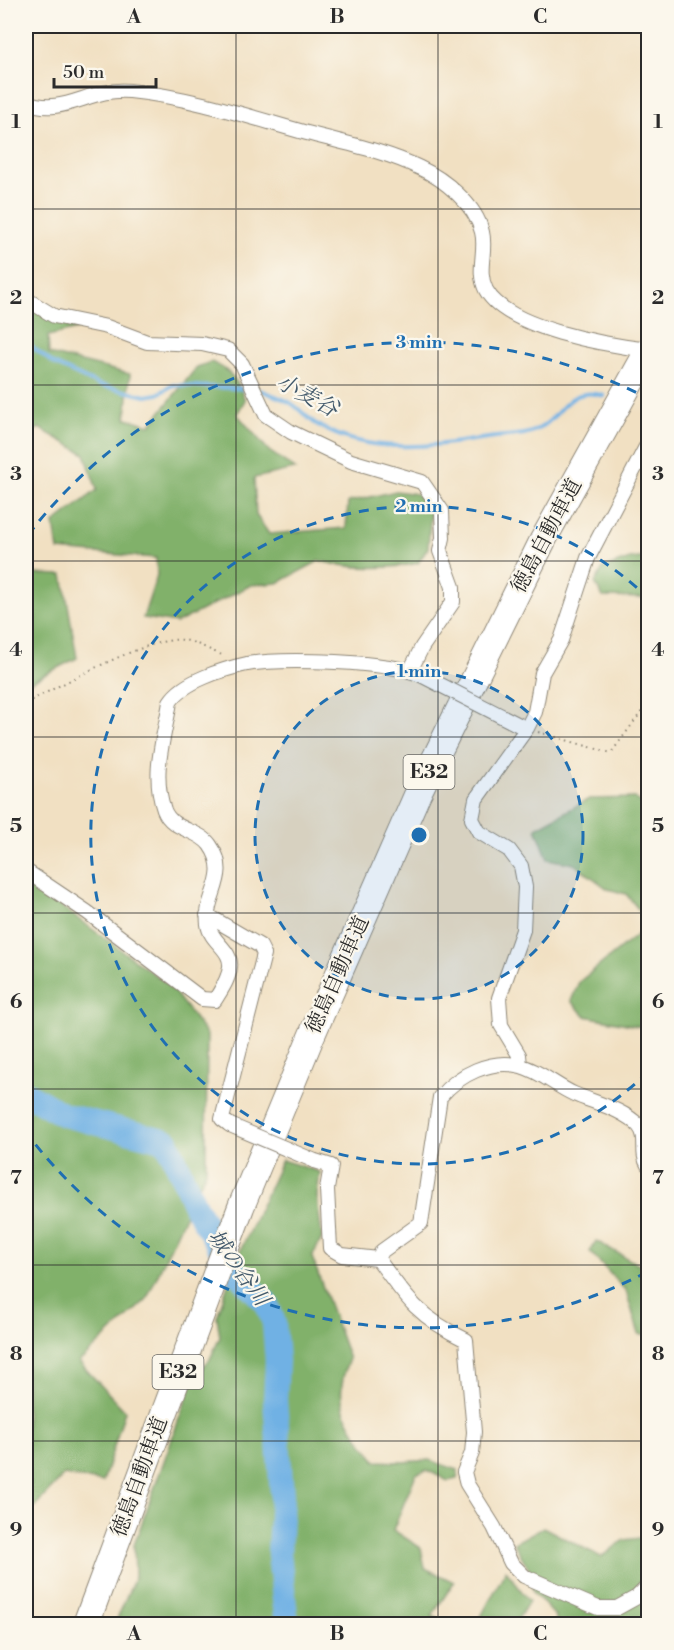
<svg xmlns="http://www.w3.org/2000/svg" width="674" height="1650" font-family="'Libre Bodoni','Noto Serif JP',serif">
<rect width="100%" height="100%" fill="#fbf7ec"/>
<filter id="ink" filterUnits="userSpaceOnUse"><feTurbulence type="fractalNoise" baseFrequency=".0167" numOctaves="2"/><feDisplacementMap in="SourceGraphic" scale="12" xChannelSelector="R" yChannelSelector="G"/><feConvolveMatrix kernelMatrix="1 2 1 2 8 2 1 2 1" color-interpolation-filters="sRGB"/></filter>
<filter id="wash" filterUnits="userSpaceOnUse"><feTurbulence type="fractalNoise" baseFrequency=".008" numOctaves="4" result="noise"/><feDisplacementMap in="SourceGraphic" scale="24" xChannelSelector="R" yChannelSelector="G"/><feGaussianBlur stdDeviation="1.35" result="paint"/><feColorMatrix in="noise" values="0 0 0 0 0 0 0 0 0 0 0 0 0 0 0 0 0 1.4 0 .05"/><feComposite in="paint" operator="in"/></filter>
<g filter="url(#wash)">
<rect width="100%" height="100%" fill="#f1e0c2"/>
<path fill="#81b16b" stroke="#566e4b" stroke-width="1.5" d="M26,304L77,329L48,336L49,354L130,374L126,418L150,425L197,367L211,362C231,370 237,380 245,400L237,414L269,451L295,469L254,478L256,515L269,534L346,528L348,502L396,491L417,494L431,509L428,548L418,563C384,570 353,569 319,561L278,583L251,585L177,623L143,618L157,575L156,558L58,550L54,523L97,490L85,454L39,428L26,436Z
M648,557V598L603,597L595,583L603,568L630,559Z
M26,574L63,575L77,658L26,684Z
M635,798L648,809V921L626,894L608,889L574,864L548,859L536,828L589,799Z
M26,881L169,985L207,1035L206,1171L146,1300L79,1362L125,1411L103,1482L64,1475L26,1516Z
M648,926V1028L585,1016L571,1001L579,982Z
M282,1160L320,1172L317,1196L322,1238L312,1257L349,1359C330,1405 349,1425 376,1461L403,1462L429,1460L458,1470L457,1479L448,1481L427,1470L416,1474L393,1530L421,1548L425,1568L454,1582L432,1616L449,1624H115L135,1577L134,1545L194,1377L210,1359L220,1337L217,1317L236,1260Z
M596,1241L648,1270V1336L639,1334L626,1291L590,1252Z
M543,1527L601,1557L624,1540L648,1537V1624H556V1617L533,1592L529,1569L514,1543Z
M506,1570L529,1601L515,1624H477Z"/>
<g fill="none" stroke-linecap="round" stroke-linejoin="round">
<path stroke="#70b1e4" stroke-width="4" d="M26,342L54,364L99,385L146,396L158,394L173,385L249,389
M260,390C269,394 280,397 289,402C300,408 307,419 318,425C368,456 433,446 488,438C500,436 512,436 524,434C564,426 560,383 604,396"/>
<path stroke="#70b1e4" stroke-width="24" d="M26,1093L64,1115L167,1141L196,1208L232,1268L267,1304L274,1323L277,1361L275,1400L282,1495L279,1554L287,1624"/>
</g>
</g>
<g filter="url(#ink)">
<g fill="none" stroke-linecap="round" stroke-linejoin="round">
<defs>
<path id="minor" d="M26,102C65,117 89,87 130,91C190,97 250,117 307,133C345,143 385,151 420,168C444,179 476,205 482,232C487,251 476,270 486,290C507,329 608,345 648,350
M26,299L54,316L107,327L147,342L202,344L228,350L242,364L266,415L291,432L351,461L422,482L442,511L443,538L440,551L453,587V602L422,647L410,671
M26,871L87,912L202,999L215,1000C221,990 229,979 230,967C232,949 210,942 208,924C204,895 232,876 210,845C199,829 172,831 164,810C151,773 164,739 170,702C183,681 224,669 247,664C283,658 389,661 421,675
M207,915L260,946L264,954L222,1119L230,1125
M520,1065L519,1055L501,1025L499,998L523,930L525,887L521,866L509,850L479,832L472,819L476,799L527,728L535,712L542,673L561,640L588,558L648,443
M315,1161L331,1166L327,1189L330,1248L342,1255L378,1259C407,1300 420,1318 466,1340L474,1432L472,1453L464,1472L467,1484L494,1527L511,1563L524,1576L598,1608H617L637,1597L648,1586
M378,1259L382,1251L421,1223L440,1097C458,1075 491,1058 521,1066C540,1071 556,1086 574,1094C595,1103 623,1109 639,1126C649,1138 640,1153 648,1165"/>
<path id="motorway" d="M86,1624L241,1207L311,1037L418,793L543,540L648,351"/>
</defs>
<use href="#minor" stroke="#8e8676" stroke-width="16"/>
<use href="#motorway" stroke="#8e8676" stroke-width="28"/>
<path stroke="#8e8676" stroke-width="2" stroke-dasharray="1.5 4.5" stroke-linecap="butt" d="M26,703C58,687 150,635 184,640C196,642 211,651 222,655
M538,732L611,753L648,703"/>
<use href="#minor" stroke="#fff" stroke-width="14"/>
<use href="#motorway" stroke="#fff" stroke-width="26"/>
<defs>
<path id="minor-bridge" d="M421,675L519,725
M230,1125L315,1161"/>
</defs>
<use href="#minor-bridge" stroke="#8e8676" stroke-width="16" stroke-linecap="butt"/>
<use href="#minor-bridge" stroke="#fff" stroke-width="14"/>
</g>
</g>
<path fill="none" stroke="#2b2b2b" stroke-width="1.5" stroke-opacity="0.55" d="M236,26V1624M438,26V1624M26,209H648M26,385H648M26,561H648M26,737H648M26,913H648M26,1089H648M26,1265H648M26,1441H648"/>
<circle cx="419" cy="835" r="164" fill="#1f6fb2" fill-opacity=".12"/>
<g fill="none" stroke="#1f6fb2" stroke-width="3" stroke-dasharray="10 8">
<circle cx="419" cy="835" r="164"/>
<path d="M648 1072A329 329 0 1 1 648 598"/>
<path d="M647 1272A493 493 0 0 1 28 1135M28 535A493 493 0 0 1 647 398"/>
</g>
<g text-anchor="middle" dominant-baseline="central" stroke-width="4.5" stroke-linejoin="round" paint-order="stroke">
<g fill="#fbf7ec" stroke="#696865" stroke-width="1.5">
<rect x="403.5" y="755" width="51" height="34" rx="4.5"/>
<rect x="152.5" y="1355" width="51" height="34" rx="4.5"/>
</g>
<g font-size="20" font-weight="bold" fill="#2b2b2b">
<text x="429" y="772">E32</text>
<text x="178" y="1372">E32</text>
</g>
<g font-size="21" fill="#2b2b2b" stroke="#fbf7ec">
<text transform="translate(547 536) rotate(-62)">徳島自動車道</text>
<text transform="translate(338 975) rotate(-66)">徳島自動車道</text>
<text transform="translate(140 1477) rotate(-70)">徳島自動車道</text>
</g>
<g font-size="22" font-style="italic" fill="#435a6c" stroke="#fbf7ec">
<text transform="translate(307 396) rotate(28)">小麦谷</text>
<text transform="translate(238 1268) rotate(54)">城の谷川</text>
</g>
</g>
<circle cx="419" cy="835" r="9" fill="#1f6fb2" stroke="#fbf7ec" stroke-width="3"/>
<g font-size="18" text-anchor="middle" font-weight="bold" fill="#1f6fb2" stroke="#fbf7ec" stroke-width="4.5" stroke-linejoin="round" paint-order="stroke">
<text x="419" y="348">3 min</text>
<text x="419" y="512">2 min</text>
<text x="419" y="677">1 min</text>
</g>
<rect width="674" height="1650" fill="none" stroke="#fbf7ec" stroke-width="66"/>
<path d="M54 78v9h102v-9" fill="none" stroke="#2b2b2b" stroke-width="3"/>
<text x="63" y="78" font-size="18" fill="#2b2b2b" stroke="#fbf7ec" stroke-width="4.5" paint-order="stroke">50 m</text>
<rect x="33" y="33" width="608" height="1584" fill="none" stroke="#2b2b2b" stroke-width="2"/>
<g font-size="20" text-anchor="middle" font-weight="bold" fill="#2b2b2b">
<text x="134" y="23">A</text>
<text x="337" y="23">B</text>
<text x="540" y="23">C</text>
<text x="16" y="128">1</text>
<text x="658" y="128">1</text>
<text x="16" y="304">2</text>
<text x="658" y="304">2</text>
<text x="16" y="480">3</text>
<text x="658" y="480">3</text>
<text x="16" y="656">4</text>
<text x="658" y="656">4</text>
<text x="16" y="832">5</text>
<text x="658" y="832">5</text>
<text x="16" y="1008">6</text>
<text x="658" y="1008">6</text>
<text x="16" y="1184">7</text>
<text x="658" y="1184">7</text>
<text x="16" y="1360">8</text>
<text x="658" y="1360">8</text>
<text x="16" y="1536">9</text>
<text x="658" y="1536">9</text>
<text x="134" y="1640">A</text>
<text x="337" y="1640">B</text>
<text x="540" y="1640">C</text>
</g>
</svg>
